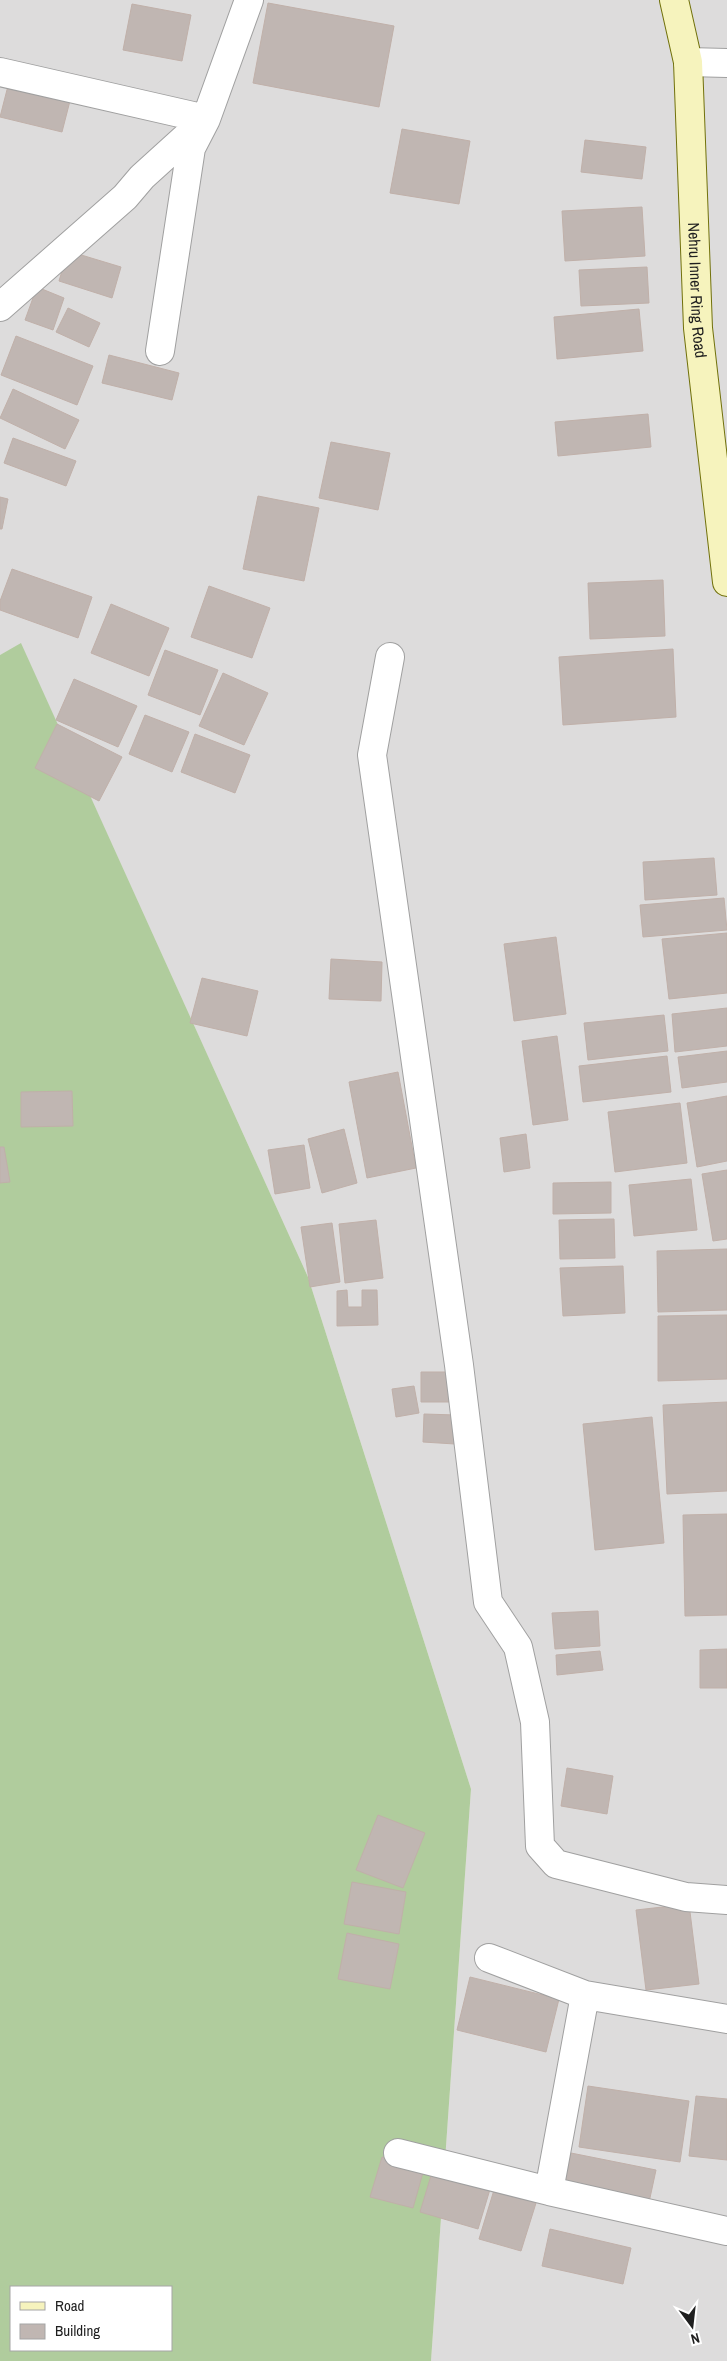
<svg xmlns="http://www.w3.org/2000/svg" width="727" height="2361" font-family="'Archivo Narrow',sans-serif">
<rect width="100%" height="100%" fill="#efebe6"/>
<path fill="#dddcdc" d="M0,0H727V2361H431L471,1789L308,1277L21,644L0,655Z"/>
<path fill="#b0cc9d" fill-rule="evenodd" d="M21,643L308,1277L471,1789L431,2361H0V655ZM11,2287H171V2350H11Z"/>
<path fill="#c0b6b2" stroke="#c0b0a9" d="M268,3L394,26L379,107L253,83Z
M132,4L191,15L182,61L123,50Z
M10,78L72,93L62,132L0,117Z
M402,129L470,141L459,204L390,193Z
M585,140L646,147L642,179L581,172Z
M642,207L645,256L565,261L562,211Z
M68,251L121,267L112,298L59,281Z
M647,267L649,303L581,306L579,270Z
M37,287L64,298L53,330L25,320Z
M68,308L100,323L89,347L56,332Z
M639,309L643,351L557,359L554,317Z
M16,336L93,366L77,405L1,375Z
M109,355L179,373L172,400L102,383Z
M13,389L79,420L65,449L0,418Z
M648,414L651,447L558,456L555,422Z
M13,438L76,461L66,486L4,463Z
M331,442L390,453L378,510L319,498Z
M258,496L319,508L304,581L243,569Z
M0,497L8,499L2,529H0Z
M12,569L92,597L78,638L0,610V601Z
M663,580L665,636L590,639L588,583Z
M209,586L270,608L252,658L191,637Z
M111,604L169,628L149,676L91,653Z
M673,649L676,717L563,725L559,657Z
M165,650L218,670L200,715L148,695Z
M223,673L268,693L244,745L199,726Z
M74,679L137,706L118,747L56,720Z
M145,715L189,732L172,772L129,754Z
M57,724L122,757L99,801L35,768Z
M195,734L250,755L235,793L181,772Z
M714,858L717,895L645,900L643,862Z
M724,898L727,930L643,937L640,905Z
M727,933V993L669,999L662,939Z
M556,937L566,1014L514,1021L504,944Z
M331,959L382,962L381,1001L329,999Z
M202,978L258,991L247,1036L190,1023Z
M727,1008V1046L675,1052L672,1014Z
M664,1015L668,1051L588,1060L584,1023Z
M557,1036L568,1120L533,1125L522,1041Z
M727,1051V1082L682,1088L678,1057Z
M667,1056L671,1092L583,1102L579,1066Z
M398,1072L416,1168L367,1178L349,1082Z
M72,1091L73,1126L21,1127V1092Z
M727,1096V1161L697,1167L687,1103Z
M680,1103L687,1163L615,1172L608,1112Z
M344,1129L357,1183L322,1193L308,1139Z
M526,1134L530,1168L504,1172L500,1138Z
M304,1145L310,1188L275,1194L268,1150Z
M0,1147H4L10,1182L0,1183Z
M727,1170V1239L713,1241L702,1174Z
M691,1179L697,1230L634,1236L629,1185Z
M611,1182V1213L553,1214V1183Z
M614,1219L615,1258L560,1259L559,1220Z
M376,1220L383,1278L345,1283L339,1224Z
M332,1223L340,1282L310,1287L301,1227Z
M727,1249V1310L658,1312L657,1251Z
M623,1266L625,1313L563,1316L560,1268Z
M347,1290L348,1307H362V1290H377L378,1325L337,1326V1291Z
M727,1315V1379L658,1381V1316Z
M421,1372H449V1402H421Z
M414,1386L419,1413L396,1417L392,1389Z
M727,1402V1491L667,1494L663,1405Z
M424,1414L456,1415L455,1444L423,1442Z
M652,1417L664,1543L595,1550L583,1424Z
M727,1514V1615L685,1616L683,1515Z
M598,1611L600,1646L555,1649L552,1613Z
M727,1649V1688H700V1650Z
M600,1651L603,1670L557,1675L556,1655Z
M567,1768L613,1776L607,1814L561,1806Z
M378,1815L425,1833L403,1888L356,1870Z
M352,1882L406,1892L399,1934L344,1924Z
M689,1904L699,1984L646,1990L636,1910Z
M347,1933L399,1944L390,1989L338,1979Z
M470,1977L559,1999L546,2052L457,2030Z
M588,2086L689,2101L680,2162L579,2147Z
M696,2096L727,2099V2160L689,2156Z
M571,2153L656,2170L648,2207L563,2189Z
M382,2157L424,2169L413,2208L370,2197Z
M433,2169L491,2186L478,2229L420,2212Z
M494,2190L536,2203L521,2251L479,2239Z
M550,2229L631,2248L623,2284L542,2266Z"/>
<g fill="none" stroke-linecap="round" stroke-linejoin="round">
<defs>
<path id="street" d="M688,62L727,63
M0,72L206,119L191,148L160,351
M0,307L125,197L142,177L206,119L249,0
M390,657L372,755L459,1365L488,1602L518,1647L535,1722L540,1846L556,1864L686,1897L727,1900
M489,1958L585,1995L727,2019
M398,2153L549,2191L727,2231
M549,2191L585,1995"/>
<g id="secondary">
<path id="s1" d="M674,0L688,62L698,328L727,582"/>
</g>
</defs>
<use href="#street" stroke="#a0a0a0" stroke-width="30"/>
<use href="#secondary" stroke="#71710b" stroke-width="30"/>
<use href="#street" stroke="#fff" stroke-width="28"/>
<use href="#secondary" stroke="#f6f3bd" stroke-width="28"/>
</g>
<g text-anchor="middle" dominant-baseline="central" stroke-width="4" stroke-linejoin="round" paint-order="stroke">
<g font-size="16" fill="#1f1f1f" stroke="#fff">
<text stroke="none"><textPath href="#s1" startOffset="292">Nehru Inner Ring Road</textPath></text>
</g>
</g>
<rect x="10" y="2286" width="162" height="65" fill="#ffffff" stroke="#a5a5a5"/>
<rect x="20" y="2302" width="25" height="8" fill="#f6f3bd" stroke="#a5a5a5"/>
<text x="55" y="2311" font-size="15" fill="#1f1f1f">Road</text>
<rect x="20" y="2324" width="25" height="15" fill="#c0b6b2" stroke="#a5a5a5"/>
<text x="55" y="2336" font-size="15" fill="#1f1f1f">Building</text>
<g transform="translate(692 2326) rotate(165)" stroke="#ffffff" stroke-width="4" paint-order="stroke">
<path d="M0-4L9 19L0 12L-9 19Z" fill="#1f1f1f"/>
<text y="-8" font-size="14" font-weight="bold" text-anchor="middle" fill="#1f1f1f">N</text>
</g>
</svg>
